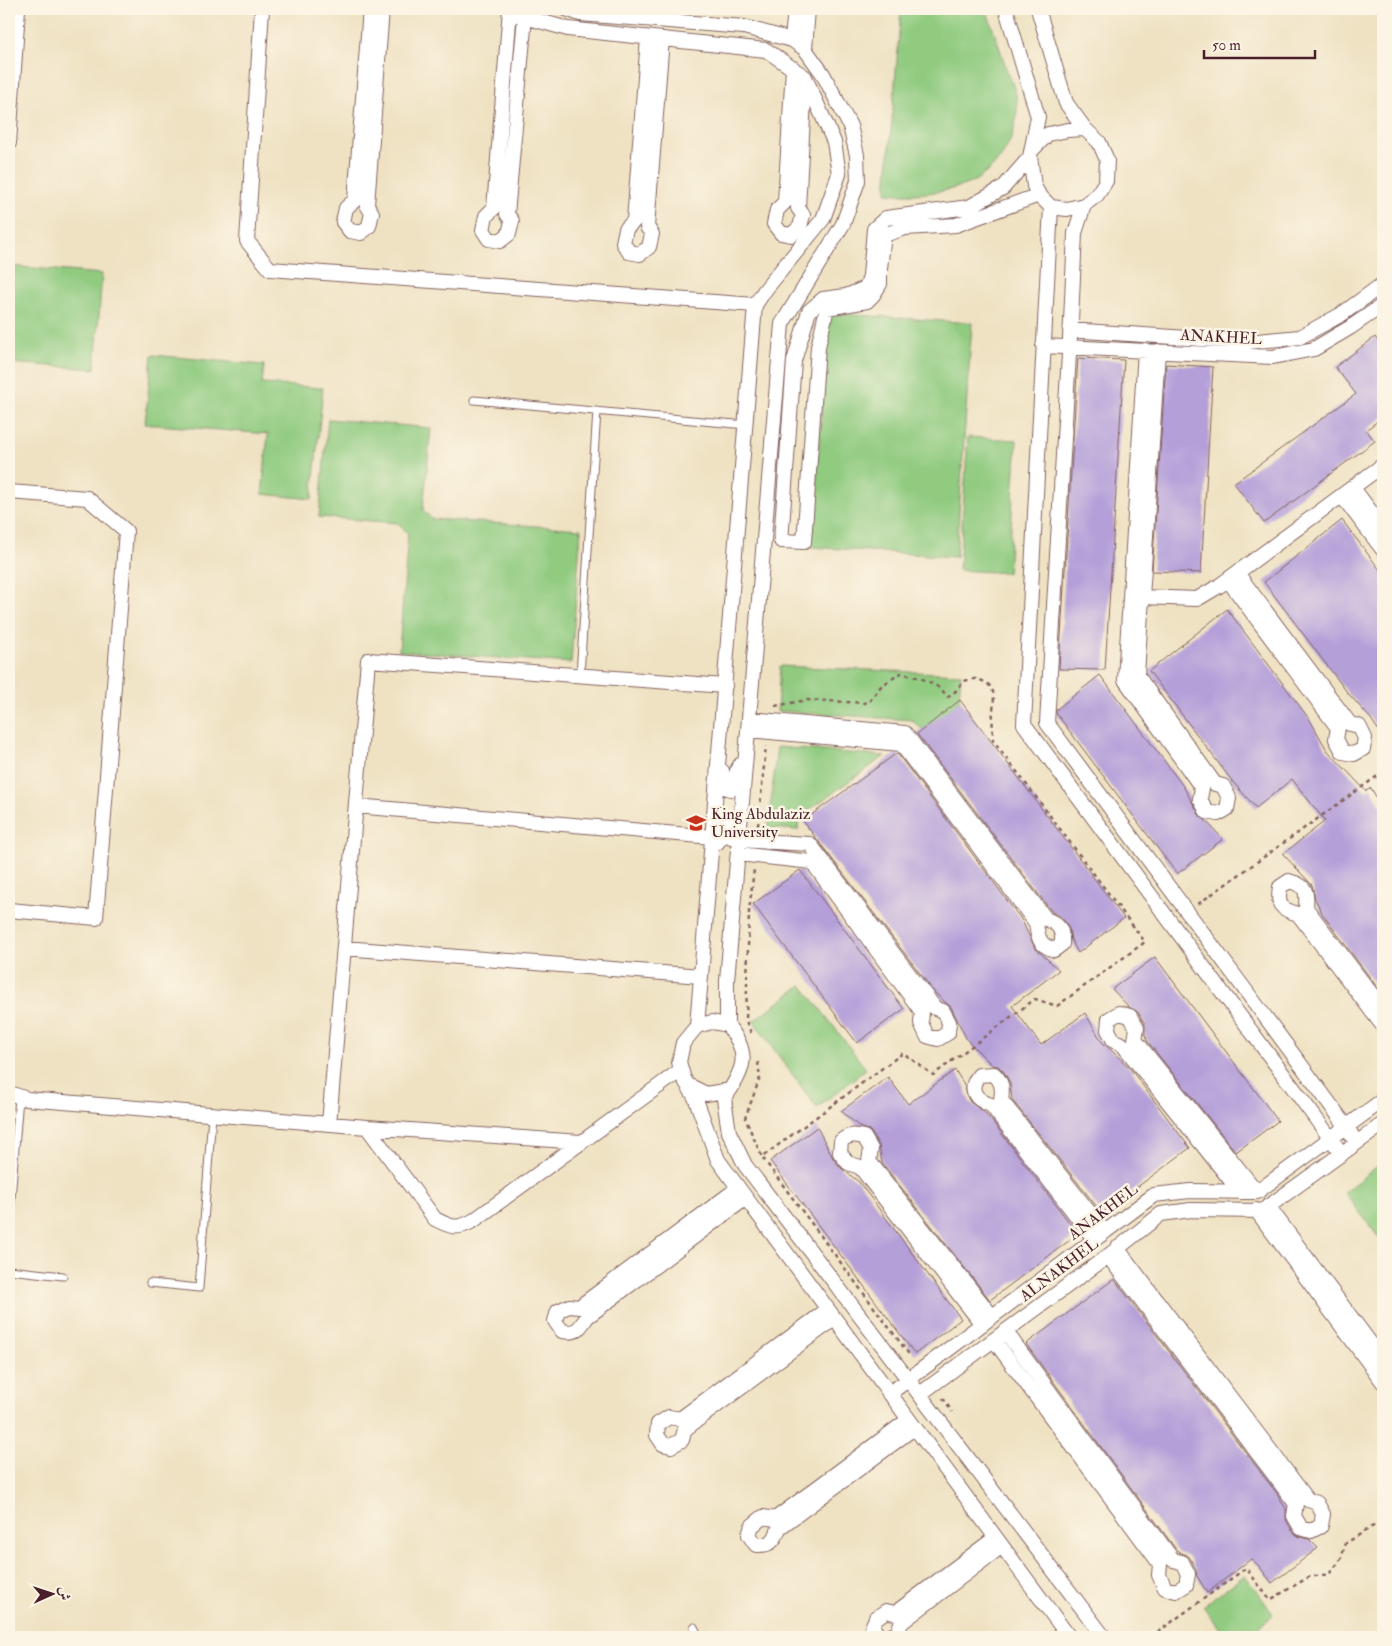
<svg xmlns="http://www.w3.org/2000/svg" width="1392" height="1646" font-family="'IM FELL Double Pica',Amiri,serif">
<rect width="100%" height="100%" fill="#fcf5e5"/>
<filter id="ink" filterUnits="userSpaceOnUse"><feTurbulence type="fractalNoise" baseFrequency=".02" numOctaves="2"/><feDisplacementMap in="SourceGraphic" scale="10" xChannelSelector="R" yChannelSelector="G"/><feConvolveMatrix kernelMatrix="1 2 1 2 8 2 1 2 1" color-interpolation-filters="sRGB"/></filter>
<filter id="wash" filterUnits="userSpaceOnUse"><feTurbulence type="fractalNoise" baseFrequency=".0096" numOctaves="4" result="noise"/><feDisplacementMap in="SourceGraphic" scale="20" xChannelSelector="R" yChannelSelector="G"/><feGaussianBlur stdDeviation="1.12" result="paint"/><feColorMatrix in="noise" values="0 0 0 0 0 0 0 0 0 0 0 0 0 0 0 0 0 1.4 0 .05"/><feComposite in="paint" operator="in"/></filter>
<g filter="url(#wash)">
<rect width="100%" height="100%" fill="#efe2c3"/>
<path fill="#90cb80" stroke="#6d7556" d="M901,9H986C994,31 1001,52 1008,74C1011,81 1015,88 1016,96C1021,129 1005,162 976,180C953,193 911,196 886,193Z
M9,266L102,274L95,369L9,363Z
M828,313L972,323L956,557L812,547Z
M152,355L264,365L262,384L323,388L312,499L262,494L268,434L145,424Z
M328,419L431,428L423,510L432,519L581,529L571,663L399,651L408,534L398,523L319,517Z
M968,437L1017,440L1008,573L959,570Z
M780,666L961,674L959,701L923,730L912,720L777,711Z
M777,747L885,756L799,817L798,830L768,828Z
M802,985L866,1069L817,1108L753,1021Z
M1383,1162V1243L1344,1192Z
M1245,1575L1274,1615L1245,1637H1226L1203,1606Z"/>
<g id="blocks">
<path fill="#b49fd9" d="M1375,337L1383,348V417L1366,430L1375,441L1264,523L1234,483L1356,394L1335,367Z
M1078,358L1124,360L1105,670L1059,669Z
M1166,364L1213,367L1201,573L1152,571Z
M1342,520L1383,574V737L1371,719L1347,692L1264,582Z
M1227,609L1310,720L1327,750L1366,791L1371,788L1383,809V995L1323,915L1315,899L1312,885L1283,854L1325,821L1292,779L1256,808L1232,781L1149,671Z
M1100,675L1183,786L1200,816L1206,821L1223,839L1177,874L1056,713L1057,709Z
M960,700L1124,918L1078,953L1071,940L1069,929L1066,923L1060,916L1052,912L917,734Z
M897,753L1021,919L1035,948L1059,970L1012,1006L1041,1045L1085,1013L1102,1042L1128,1066L1190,1148L1102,1213L1012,1100L1010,1083L1004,1072L998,1066L992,1065L967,1040L951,1007L935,993L803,821Z
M800,870L904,1009L857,1043L753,904Z
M1155,957L1278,1121L1236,1152L1148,1042L1145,1035V1024L1138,1012L1129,1007L1112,989Z
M955,1070L965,1086L967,1096L970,1102L984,1112L992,1121L1078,1234L990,1300L882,1163L879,1145L871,1132L869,1130L861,1128L841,1111L888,1077L908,1104Z
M817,1127L833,1158L841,1168L859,1182L961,1319L915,1354L770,1161Z
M1114,1279L1278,1495L1286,1509V1520L1293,1532L1298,1536L1309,1539L1318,1548L1272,1583L1259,1566L1251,1559L1207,1593L1197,1576L1196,1570L1190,1558L1187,1555L1179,1552L1175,1548L1026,1344Z"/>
</g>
</g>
<g filter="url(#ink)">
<use href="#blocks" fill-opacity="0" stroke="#846360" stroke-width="1"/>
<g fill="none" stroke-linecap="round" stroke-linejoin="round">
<defs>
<path id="lane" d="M474,400L746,425
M580,675L597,411
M9,1224L19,1097
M9,1270L63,1276
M150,1283L199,1288L212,1115
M694,1627L699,1637"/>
<path id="street" d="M262,9L247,241L270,269L755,305
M370,9L355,200L346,208L343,222L350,231L361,233L369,226L372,213L367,205L382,9
M510,9L494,208L486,216L483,230L489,239L500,241L509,234L512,221L507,214L525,17
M512,9L518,15L568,29L766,50L805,77L834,142L839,174L823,219L765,290L755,305L697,1026L683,1043L679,1062L684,1079L695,1097L718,1160L1069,1637
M566,9L580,14L744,27L792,40L805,49L823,74L850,126L857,155L858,181L843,224L782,324L727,981V1025C752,1054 744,1070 724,1099L729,1132L745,1165L1104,1637
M1006,9L1038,117L1030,157L1034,186L1039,195L1051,207L1024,724L1342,1154
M1038,9L1066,103L1085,129L1099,142L1107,160L1106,181L1097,195L1084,205L1075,233L1071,321L1047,723L1347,1127L1356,1142
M648,38L634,221L626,229L623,243L629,252L640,254L649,247L652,234L647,227L662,39
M792,40L795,9
M805,49L808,9
M793,68L785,202L777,210L774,224L781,233L791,235L800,227L803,215L798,208L805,81
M9,143L18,9
M1031,151L1048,134L1068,130L1085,129
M1030,157L1003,188L969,207L886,218L874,229L870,276L866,288L846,296L823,299L809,311L794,361L781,541L804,542L818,347L827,308L867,301L873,295L880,284V268L884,235L905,228L956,225L1039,195
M1051,207L1067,209L1084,205
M1070,330L1247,342L1300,337L1342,314L1383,284
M1043,346L1273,357L1314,349L1351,327L1383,305
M1145,350L1125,680L1202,788L1200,799L1207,812L1218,814L1227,809L1229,798L1223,786L1215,784L1137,675L1158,351
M1353,488L1383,528
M9,492L87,498L126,531L96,918L9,910
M1342,496L1383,550
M1228,580L1338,728L1336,739L1343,752L1354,754L1363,749L1365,738L1359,726L1350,724L1237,573
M1142,597L1197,599L1219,586L1383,465
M748,730L901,744L1036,923C1038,938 1039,945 1054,950L1062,944C1063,930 1059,924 1046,919L905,733L750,719
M722,771L721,781L724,787L731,789C735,781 735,772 740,765
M356,806L712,837
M717,843L721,838L724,820L729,818L732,823L731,837
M738,854L812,862L922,1012L921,1023L927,1036L938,1039L948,1033L949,1022L943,1011L935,1008L810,844L739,840
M344,948L701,976
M1383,1009L1306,908C1307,891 1307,886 1289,881L1280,887C1277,905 1280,909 1298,914L1383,1026
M697,1026L712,1022L727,1025
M688,1085L706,1094L730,1090
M9,1093L27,1099L367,1127L581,1142
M329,1124L368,660L725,686
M367,1127L435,1219C451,1227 456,1230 473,1221L681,1070
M738,1188L579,1307L569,1306L558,1311L555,1321L562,1331C577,1334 579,1329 587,1317L746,1198
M1240,1192L1122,1044L1114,1041L1108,1030L1109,1019L1119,1013L1130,1016L1137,1028L1135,1040L1257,1192
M1268,1206L1383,1360
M1256,1210L1383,1382
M1095,1240L991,1105C976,1100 967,1090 979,1075L994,1074C1002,1082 1003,1088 1001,1100L1105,1232
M1108,1256L1296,1504L1294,1516L1301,1528L1311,1531L1321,1526L1323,1514L1317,1503L1308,1500L1117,1248
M827,1310L680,1419L669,1417L658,1424L657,1435L663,1444L671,1446L682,1440L685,1429L834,1319
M982,1324L860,1167L848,1163L840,1153L841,1141C849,1134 854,1135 864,1137L871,1149L869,1161L992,1316
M994,1340L1160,1564L1159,1575L1165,1588L1176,1591L1186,1585L1188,1574L1182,1562L1173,1560L1006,1332
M889,1394L1154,1195L1190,1191L1257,1192L1383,1100
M920,1394L1108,1256L1161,1214L1191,1210L1262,1211L1383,1124
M908,1420L775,1519L763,1517L752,1526L749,1535L756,1545C770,1546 775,1541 779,1528L914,1428
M883,1637H880L872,1627L876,1618L886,1611L895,1613L995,1538
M889,1637L898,1632L901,1623L1002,1546"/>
</defs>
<use href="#lane" stroke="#846360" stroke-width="9"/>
<use href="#street" stroke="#846360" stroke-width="16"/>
<path stroke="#846360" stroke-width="2.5" stroke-dasharray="4 4" stroke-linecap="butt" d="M775,706L806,700L868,703L881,686L901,673C920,678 934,680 948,697C957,692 958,686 965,681C969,679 975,678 980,680C997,686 994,697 993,712C992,721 993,730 993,740L1145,942L1057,1006L1035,999L933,1075L903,1053L762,1157L911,1357
M758,826L766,746
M1198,904L1383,772
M751,1033L746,1021L749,912L754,869
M758,1062L760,1078L745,1118L762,1157
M943,1398L952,1412
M1151,1637L1246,1568L1270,1600L1309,1577L1329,1574L1340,1561L1346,1543L1375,1525L1383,1523"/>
<use href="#lane" stroke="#fff" stroke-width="7"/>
<use href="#street" stroke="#fff" stroke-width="14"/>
</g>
</g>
<defs>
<symbol id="university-bare" viewBox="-9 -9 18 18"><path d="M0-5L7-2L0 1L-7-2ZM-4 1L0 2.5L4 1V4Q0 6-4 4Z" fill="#c8321e" stroke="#fcf5e5" stroke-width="2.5" paint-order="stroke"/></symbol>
</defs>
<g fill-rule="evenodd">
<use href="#university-bare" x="682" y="809" width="28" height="28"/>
</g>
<g text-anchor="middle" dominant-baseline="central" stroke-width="5" stroke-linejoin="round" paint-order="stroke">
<g font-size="16" fill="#4a1f2b" stroke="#fcf5e5">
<text transform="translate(1221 337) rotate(3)">ANAKHEL</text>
<text transform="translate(1103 1212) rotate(-37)">ANAKHEL</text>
<text transform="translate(1059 1270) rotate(-37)">ALNAKHEL</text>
</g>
<g font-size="16" fill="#4a1f2b" stroke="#fcf5e5" text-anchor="start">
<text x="711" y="814">King Abdulaziz<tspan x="711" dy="18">University</tspan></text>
</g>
</g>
<rect width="1392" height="1646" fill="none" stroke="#fcf5e5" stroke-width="30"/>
<g transform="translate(52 1594) rotate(87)" stroke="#fcf5e5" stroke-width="4" paint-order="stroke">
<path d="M0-4L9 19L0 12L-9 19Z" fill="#4a1f2b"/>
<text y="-8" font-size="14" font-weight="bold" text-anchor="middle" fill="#4a1f2b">ش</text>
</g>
<path d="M1204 50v8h111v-8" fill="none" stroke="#4a1f2b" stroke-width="2.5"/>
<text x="1212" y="50" font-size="15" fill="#4a1f2b" stroke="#fcf5e5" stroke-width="4" paint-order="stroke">50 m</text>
</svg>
